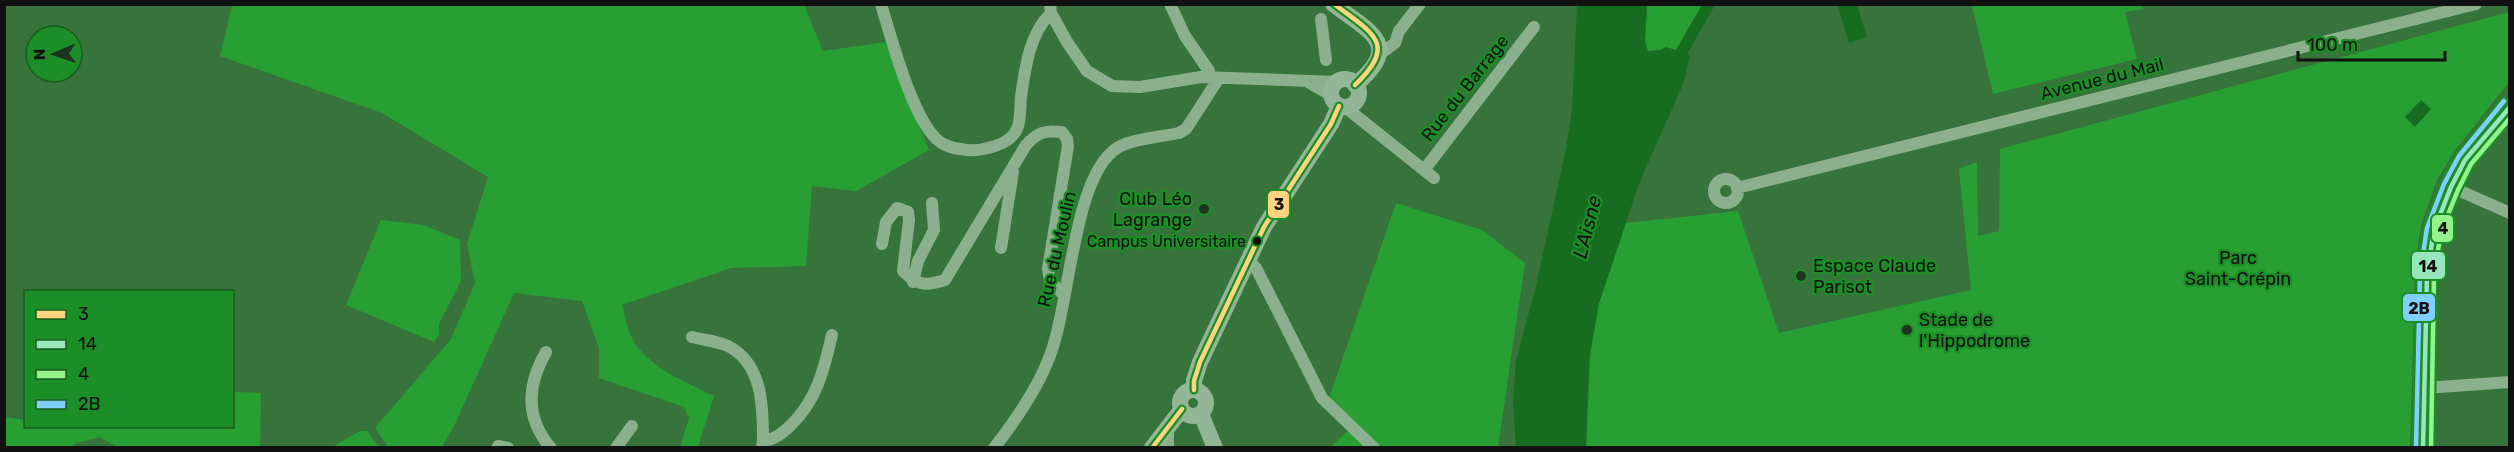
<svg xmlns="http://www.w3.org/2000/svg" width="2514" height="452" font-family="Rubik,sans-serif">
<rect width="100%" height="100%" fill="#36743c"/>
<path fill="#279f32" d="M232,5H804L823,51L886,42L929,150L856,191L812,186L806,266L731,268L622,305C625,315 627,327 631,336C646,367 686,382 714,396L698,447H680L689,418L684,407L599,378V348L582,301L514,293L455,424L442,447H388L375,428L451,339L475,283L467,244L488,177L382,113L220,56Z
M1647,5H1702L1676,50L1647,51L1645,41Z
M1972,5H2142L2144,9L2125,12L2137,59L1993,94Z
M2509,12V82L2456,149L2437,180L2421,225L2415,268L2410,447L1586,448L1591,344L1599,303L1626,223L1738,211L1779,333L1971,290L1959,169L1977,162L1978,236L1999,231L2000,149Z
M1396,203L1482,230L1525,263L1498,447H1379L1328,401Z
M381,220L423,225L460,240L461,281L439,324V334L434,342L346,305Z
M233,392L261,393L260,447H117L100,437L74,444L72,447H5V417L25,420L26,426H232Z
M1349,430L1368,448H1329Z
M360,431H367L379,447H332Z"/>
<path fill="#166d1f" d="M1844,4L1857,5L1867,37L1849,43L1838,6Z
M1577,5H1647L1645,41L1648,51L1661,50L1666,47L1676,50L1702,5H1715L1687,54L1690,56L1684,82L1640,181L1599,303L1589,361L1586,447H1516L1513,402L1516,360L1535,290L1566,149L1572,110Z
M2421,100L2431,109L2415,127L2405,117Z"/>
<g fill="none" stroke-linecap="round" stroke-linejoin="round">
<path stroke="#8ab08e" stroke-width="12" d="M881,4C891,37 913,122 940,142C950,149 972,152 984,149C997,146 1011,142 1017,129C1021,121 1020,106 1021,97C1025,69 1029,34 1051,13
M1050,4L1051,13L1067,42L1087,71L1112,86L1140,87L1201,77L1338,82
M1170,4L1185,36L1209,71V77
M1321,19L1326,60
M1379,55L1395,43L1399,31L1420,4
M1308,82L1331,95
M1345,107L1434,178
M1424,170L1534,27
M1714 191a12 12 0 1 1 24 0a12 12 0 1 1-24 0Z
M2451,187L2510,213
M1737,188L2476,4
M882,244L886,222L897,208L908,212L909,220L903,271C918,286 925,286 945,280L1026,145C1038,132 1045,130 1062,132L1067,139L1068,146L1048,269L1050,281L1064,295
M1001,248L1013,172
M1248,260L1256,268L1322,398L1374,448
M913,282L918,261L934,230L932,203
M692,337C703,340 717,341 728,346C763,364 763,407 763,441
M546,352C527,385 525,418 551,448
M2425,388L2510,382
M1168,429V448
M498,446L508,448
M762,447L763,441C775,440 782,433 791,425C817,400 824,369 832,335
M616,448L632,426
M994,448C1015,421 1037,390 1049,358C1070,307 1072,185 1113,151C1126,139 1161,137 1179,133L1186,129L1219,78"/>
<path stroke="#93b696" stroke-width="16" d="M1333,4C1368,31 1405,44 1355,85
M1331 93a14 14 0 1 1 28 0a14 14 0 1 1-28 0Z
M1194,390V381L1200,362L1264,227L1331,124L1339,106
M1180 403a13 13 0 1 1 26 0a13 13 0 1 1-26 0Z
M1201,414L1215,448
M1152,448L1182,409
M2423,448L2427,274L2434,230L2451,187L2465,160L2510,106"/>
<defs>
<path id="bus-1" d="M1334,4C1372,33 1399,43 1355,85
M1194,390V381L1200,362L1264,227L1331,124L1339,106
M1152,448L1182,409"/>
<path id="bus-2" d="M2423,448L2427,274L2434,230L2451,187L2465,160L2510,107"/>
<path id="bus-3" d="M2431,448L2434,275L2441,232L2458,190L2471,164L2510,118"/>
<path id="bus-4" d="M2416,448L2420,274L2427,228L2444,184L2459,156L2504,101"/>
</defs>
<use href="#bus-1" stroke="#1c8e27" stroke-width="9"/>
<use href="#bus-2" stroke="#1c8e27" stroke-width="9"/>
<use href="#bus-3" stroke="#1c8e27" stroke-width="9"/>
<use href="#bus-4" stroke="#1c8e27" stroke-width="9"/>
<use href="#bus-1" stroke="#ffd480" stroke-width="4.5"/>
<use href="#bus-2" stroke="#98e6bb" stroke-width="4.5"/>
<use href="#bus-3" stroke="#94f48b" stroke-width="4.5"/>
<use href="#bus-4" stroke="#80d0ff" stroke-width="4.5"/>
</g>
<g fill="#1e3420" stroke="#1c8e27" stroke-width="2">
<circle cx="1204" cy="209" r="6"/>
<circle cx="1801" cy="276" r="6"/>
<circle cx="1907" cy="330" r="6"/>
</g>
<circle fill="#111" stroke="#1c8e27" stroke-width="2" cx="1257" cy="241" r="5"/>
<g text-anchor="middle" dominant-baseline="central" stroke-width="4.5" stroke-linejoin="round" paint-order="stroke">
<g font-size="16" fill="#111" stroke="#1c8e27" text-anchor="end">
<text x="1246" y="241">Campus Universitaire</text>
</g>
<g font-size="18" fill="#111" stroke="#1c8e27">
<text transform="translate(2102 79) rotate(-14)">Avenue du Mail</text>
<text transform="translate(1465 88) rotate(-52)">Rue du Barrage</text>
<text transform="translate(1057 249) rotate(-77)">Rue du Moulin</text>
</g>
<g font-size="18" fill="#111" stroke="#1c8e27" text-anchor="start">
<text x="1192" y="199" text-anchor="end">Club Léo<tspan x="1192" dy="21">Lagrange</tspan></text>
<text x="1813" y="266">Espace Claude<tspan x="1813" dy="21">Parisot</tspan></text>
<text x="1919" y="320">Stade de<tspan x="1919" dy="21">l'Hippodrome</tspan></text>
</g>
<g font-size="18" fill="#111" stroke="#1c8e27">
<text x="2238" y="258">Parc<tspan x="2238" dy="21">Saint-Crépin</tspan></text>
</g>
<g font-size="20" font-style="italic" fill="#111" stroke="#1c8e27">
<text transform="translate(1587 227) rotate(-76)">L'Aisne</text>
</g>
</g>
<g stroke="#1c8e27" stroke-width="2">
<rect x="1267" y="190" width="23" height="29" rx="6" fill="#ffd480"/>
<rect x="2431" y="214" width="23" height="29" rx="6" fill="#94f48b"/>
<rect x="2411" y="251" width="35" height="29" rx="6" fill="#98e6bb"/>
<rect x="2402" y="293" width="34" height="29" rx="6" fill="#80d0ff"/>
</g>
<g font-size="16" text-anchor="middle" font-weight="bold" fill="#111">
<text x="1279" y="210">3</text>
<text x="2443" y="234">4</text>
<text x="2428" y="272">14</text>
<text x="2419" y="314">2B</text>
</g>
<rect width="2514" height="452" fill="none" stroke="#111111" stroke-width="12"/>
<rect x="24" y="290" width="210" height="138" fill="#1c8e27" stroke="#185c1e" stroke-width="1.5"/>
<rect x="36" y="310" width="30" height="9" fill="#ffd480" stroke="#185c1e" stroke-width="1.5"/>
<text x="78" y="320" font-size="18" fill="#111111">3</text>
<rect x="36" y="340" width="30" height="9" fill="#98e6bb" stroke="#185c1e" stroke-width="1.5"/>
<text x="78" y="350" font-size="18" fill="#111111">14</text>
<rect x="36" y="370" width="30" height="9" fill="#94f48b" stroke="#185c1e" stroke-width="1.5"/>
<text x="78" y="380" font-size="18" fill="#111111">4</text>
<rect x="36" y="400" width="30" height="9" fill="#80d0ff" stroke="#185c1e" stroke-width="1.5"/>
<text x="78" y="410" font-size="18" fill="#111111">2B</text>
<g transform="translate(54 54) rotate(268)"><circle r="28" fill="#1c8e27" stroke="#185c1e" stroke-width="1.5"/>
<path d="M0-4.5L10 22L0 15L-10 22Z" fill="#1e3420"/>
<text y="-9" font-size="16" font-weight="bold" text-anchor="middle" fill="#111111">N</text>
</g>
<path d="M2298 51v9h147v-9" fill="none" stroke="#111111" stroke-width="3"/>
<text x="2307" y="51" font-size="18" fill="#111111" stroke="#1c8e27" stroke-width="4.5" paint-order="stroke">100 m</text>
</svg>
